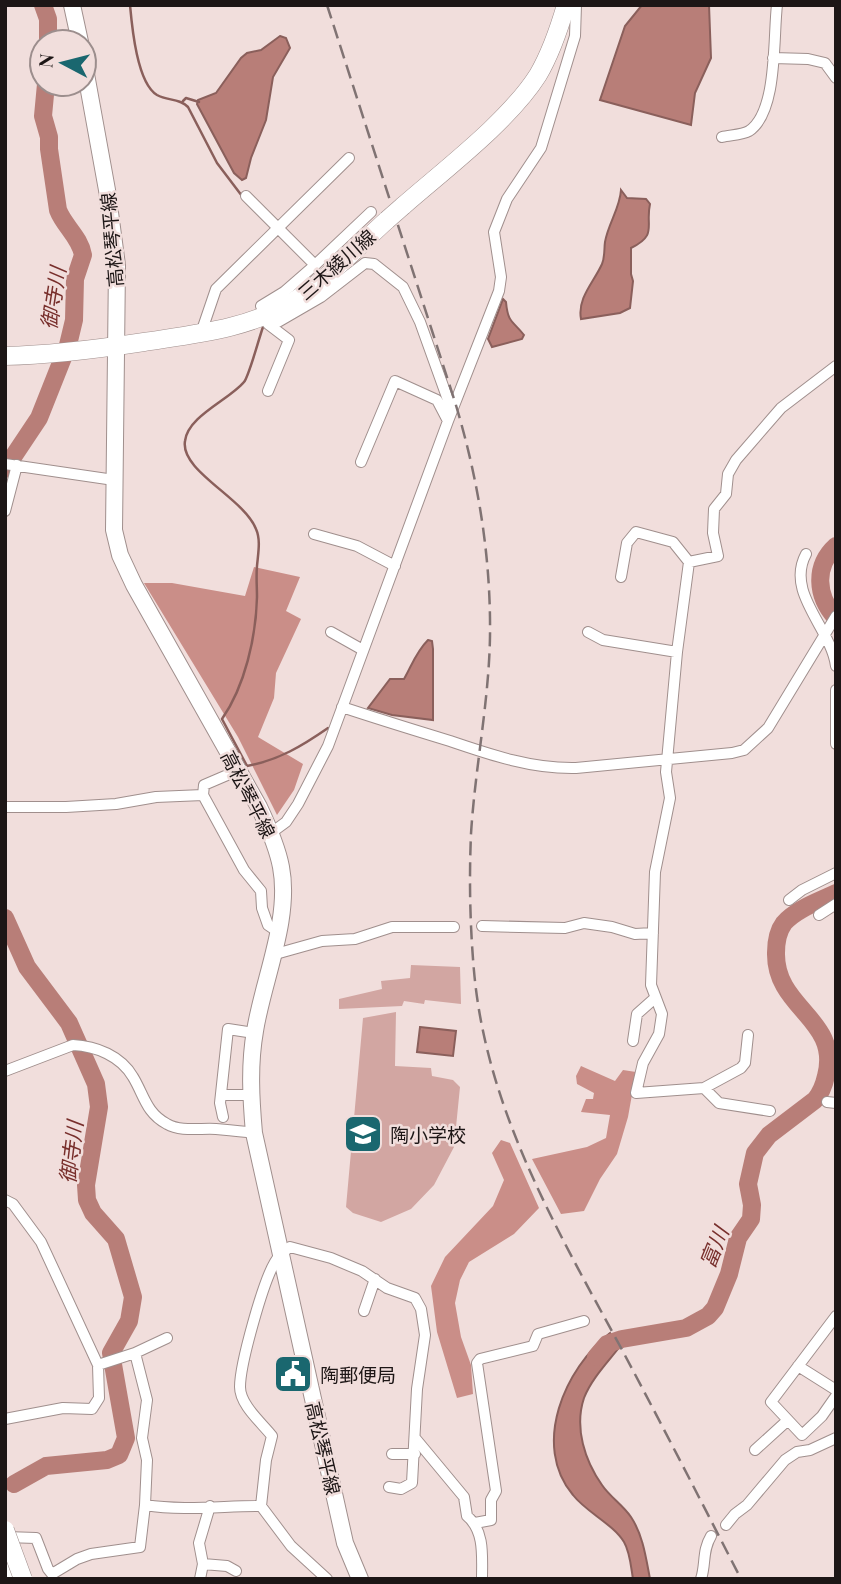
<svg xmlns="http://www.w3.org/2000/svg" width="841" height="1584" font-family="'Playfair Display','Noto Sans JP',serif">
<rect width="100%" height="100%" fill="#f1dedc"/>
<path fill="#d2a6a2" d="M411,965L460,967L461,1004L425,1000L424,1004L404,1001L402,1006L339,1009V999L382,989L381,981L410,978Z
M396,1012L395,1066L431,1068L432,1076L453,1080L460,1087L454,1147L434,1185L411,1209L381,1222L353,1213L346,1207L363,1018Z"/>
<path fill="#ca8e88" d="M254,567L300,577L286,611L301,619L276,673L274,698L258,737L303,764L294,790L277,815L238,737L144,583H172L245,596Z
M581,1066L615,1081L623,1070L636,1072L628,1117L617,1154L600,1179L584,1211L561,1214L532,1159L587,1147L606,1138L610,1115L581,1112L586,1099H593L594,1093L577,1084L576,1076Z
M501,1140L510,1143L539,1208L514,1234L469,1262L460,1280L455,1303L461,1337L471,1365L473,1394L457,1398L437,1332L431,1286L445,1257L493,1206L504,1180L492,1153Z"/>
<path fill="#b87e78" stroke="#8a5f5b" stroke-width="2" d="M642,5H709L711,58L695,93L691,125L600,100L625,26Z
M280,36L286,38L290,48L273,77L266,120L251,158L246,178L242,180L234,173L197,104L198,100L216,93L241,58L247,53L261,50Z
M621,190L627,198L646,199L650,204C645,226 658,235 631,248V274L633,281L630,308L620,313L581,319C577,298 594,282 602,264C605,257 604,249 605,242C608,224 620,208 621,190Z
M503,299L506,302C508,323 512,320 524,335L522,339L492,347L488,339Z
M428,640L432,641L433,649V720L392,715L368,708L390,679H404C412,665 416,652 428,640Z
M420,1027L456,1031L453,1056L417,1052Z
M610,1333L618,1349C606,1364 591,1380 584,1398C574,1428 585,1461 602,1485C610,1497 623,1505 631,1517C643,1535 646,1558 650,1579H633C631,1567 630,1552 624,1542C613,1524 586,1512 573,1495C531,1445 565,1368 610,1333Z"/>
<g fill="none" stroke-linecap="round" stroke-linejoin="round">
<path stroke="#8a5f5b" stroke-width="2.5" d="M130,5C132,27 137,83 157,95C168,101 179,98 188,107L217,163L242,196
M183,101L186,98L199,102
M263,327C259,338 249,376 244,382C229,400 188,416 185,441C180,471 244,498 256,529C261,540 258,554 257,566C256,576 257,587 257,597C256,637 245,686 222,719L247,766C279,760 302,746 328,728"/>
<path stroke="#b87e78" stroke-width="18" d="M43,5L48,19V42
M5,469L39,418L68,345L74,320L75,279L83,255C80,237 64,226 58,210L49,149V137L43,116L46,84
M836,546C814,566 816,596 836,618
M5,918L27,967L69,1023L96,1084L99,1107L86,1185L87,1200L93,1213L116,1239L133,1297L129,1321L111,1353L126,1438L119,1455L107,1460L46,1466L14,1484
M596,1357L607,1344L622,1339L686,1328L708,1316L715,1308L729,1274L738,1238L751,1219L752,1205L748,1184L755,1153L769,1135L815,1100C821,1093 824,1085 826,1076C841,1019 775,1009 776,953C776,943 778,931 784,923C796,909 820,901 836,893"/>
<defs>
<path id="minor" d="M773,58L808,59L825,63L836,78
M722,137C730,135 742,135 749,131C778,112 773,37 777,5
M246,196L315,265L371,212
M266,315L261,306L284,292L315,265
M271,326L321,297L365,263L374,264L403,287L420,322L452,411
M201,333L216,289L349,158
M268,391L289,340L268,324
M361,462L395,381L437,400L448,421
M5,464L114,480
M5,511L17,465
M314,534L357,546L395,566
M806,554C785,593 831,628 836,666
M621,577L627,543L636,532L673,542L689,562
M331,632L363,650
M588,632L603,640L677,652
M836,690V744
M342,707C378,719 414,730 450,741C491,755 532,769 576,768L732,753L744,750L768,728L836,616
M239,770L204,785L203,795L244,870L261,891L262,908L268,925L277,931
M5,807H66L116,804L156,797L203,795
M271,833L286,822L298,804L328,746L448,421L499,291L501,277L494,232L507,199L541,148L575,36L576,5
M789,900L802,890L836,873
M819,915L836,904
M482,926L565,928L584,923L612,927L635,934L653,933
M272,955L322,941L355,939L392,927H454
M748,1035L745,1063L741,1068L704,1088L636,1093L643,1063L659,1034L662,1014L651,985L655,872L670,798L666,772L677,652L689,562L718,556L713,533L714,509L726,494L728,474L736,460L781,408L836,366
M633,1041L637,1014L655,998
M5,1071L73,1045C96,1046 121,1056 133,1077C144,1095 146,1113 167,1124C181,1132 200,1128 216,1129C228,1130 241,1131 254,1133
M704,1088L719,1103L770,1111
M221,1095H251
M827,1102L836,1103
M223,1117L220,1103L228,1029L254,1033
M5,1200L13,1204L41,1242L98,1365L135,1353L167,1338
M364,1311L375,1279
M836,1316L771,1402L802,1435L822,1416L836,1396
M135,1353L147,1400L142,1438L147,1460L145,1505
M798,1366L836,1390
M5,1419L63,1408L92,1409L99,1398L98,1365
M415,1438L464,1497L467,1516C485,1531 482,1557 482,1579
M755,1450L788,1420
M392,1454H415
M475,1523L491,1520V1500L496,1491L477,1363L480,1359L533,1346L538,1334L584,1321
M726,1525L735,1514L747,1505L785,1460L797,1452L810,1450L836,1438
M6,1537L36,1538L48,1569L52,1574L77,1559L91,1554L140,1547L145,1505C183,1511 222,1506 261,1506
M203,1564L227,1566L236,1571
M200,1579L203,1564L199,1543L210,1506
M327,1579L291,1546L261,1506L266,1460L272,1436C262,1423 240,1405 240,1387C240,1364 263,1282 275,1262C279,1255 284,1251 290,1247L331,1258L362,1271L387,1288L415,1298L421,1309L425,1335L417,1389L412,1483L401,1489L389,1487
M701,1579C706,1564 702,1551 711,1536"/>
<path id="secondary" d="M72,5L80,42
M84,63L107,190L117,265L114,530L120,555L134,585L259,807C268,826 277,846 281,867C291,919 263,980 255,1031C249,1065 251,1099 254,1133L345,1543L360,1579"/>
<path id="primary" d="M403,206C444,170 509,121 538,75C551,53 559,29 566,5
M5,356C52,355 98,349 144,342C195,334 249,329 294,301C328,279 357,247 387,220"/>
<path id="trunk" d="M5,1571L8,1579"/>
</defs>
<use href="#minor" stroke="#a08f8d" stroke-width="12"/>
<use href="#secondary" stroke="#a08f8d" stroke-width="18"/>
<use href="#primary" stroke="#a08f8d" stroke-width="19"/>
<use href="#trunk" stroke="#a08f8d" stroke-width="19"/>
<use href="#minor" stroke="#fff" stroke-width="10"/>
<use href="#secondary" stroke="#fff" stroke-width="16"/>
<use href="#primary" stroke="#fff" stroke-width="18"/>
<use href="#trunk" stroke="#fff" stroke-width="18"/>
<path stroke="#807373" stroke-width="2.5" stroke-dasharray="14 7" stroke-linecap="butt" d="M327,5L455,402C478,478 491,556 490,636C489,702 475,768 471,834C469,880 470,926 474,971C486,1108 556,1228 620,1346C661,1423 701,1501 741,1579"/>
<defs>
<path id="primary-bridge" d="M387,220L403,206"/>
<path id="trunk-bridge" d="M5,1530L23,1579"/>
</defs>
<use href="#primary-bridge" stroke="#a08f8d" stroke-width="19" stroke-linecap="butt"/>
<use href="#trunk-bridge" stroke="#a08f8d" stroke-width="19" stroke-linecap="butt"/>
<use href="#primary-bridge" stroke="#fff" stroke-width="18"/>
<use href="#trunk-bridge" stroke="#fff" stroke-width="18"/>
</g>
<defs>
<symbol id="school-square" viewBox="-11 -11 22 22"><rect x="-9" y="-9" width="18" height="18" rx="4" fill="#1a676f" stroke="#f1dedc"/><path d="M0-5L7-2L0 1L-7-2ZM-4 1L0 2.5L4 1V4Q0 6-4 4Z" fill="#fff"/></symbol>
<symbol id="civic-square" viewBox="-11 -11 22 22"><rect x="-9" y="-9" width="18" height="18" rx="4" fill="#1a676f" stroke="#f1dedc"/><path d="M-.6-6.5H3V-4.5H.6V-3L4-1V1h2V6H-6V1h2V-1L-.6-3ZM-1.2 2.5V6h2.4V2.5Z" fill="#fff"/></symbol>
</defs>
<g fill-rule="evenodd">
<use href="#school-square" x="341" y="1112" width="44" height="44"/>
<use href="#civic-square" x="271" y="1352" width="44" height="44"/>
</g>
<g text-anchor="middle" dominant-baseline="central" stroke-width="5" stroke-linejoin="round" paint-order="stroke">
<g font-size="19" fill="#1d1616" stroke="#f1dedc">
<text transform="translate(111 240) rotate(-95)">高松琴平線</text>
<text transform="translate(336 264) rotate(-41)">三木綾川線</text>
<text transform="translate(249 794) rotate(63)">高松琴平線</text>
<text transform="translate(324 1448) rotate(77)">高松琴平線</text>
</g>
<g font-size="19" fill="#1d1616" stroke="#f1dedc" text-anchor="start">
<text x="390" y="1134">陶小学校</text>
<text x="320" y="1374">陶郵便局</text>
</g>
<g font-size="21" font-style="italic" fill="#782f2c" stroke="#f1dedc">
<text transform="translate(52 298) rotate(-81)">御寺川</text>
<text transform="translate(70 1152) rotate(-83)">御寺川</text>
<text transform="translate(713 1247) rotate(-68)">富川</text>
</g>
</g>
<rect width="841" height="1584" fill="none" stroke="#1d1616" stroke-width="14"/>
<g transform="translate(63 63) rotate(277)"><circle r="33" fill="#f1dedc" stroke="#9c8e8d" stroke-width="2"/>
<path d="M0-5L12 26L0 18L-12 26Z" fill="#1a676f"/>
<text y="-10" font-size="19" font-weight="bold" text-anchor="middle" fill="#1d1616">N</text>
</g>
</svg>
